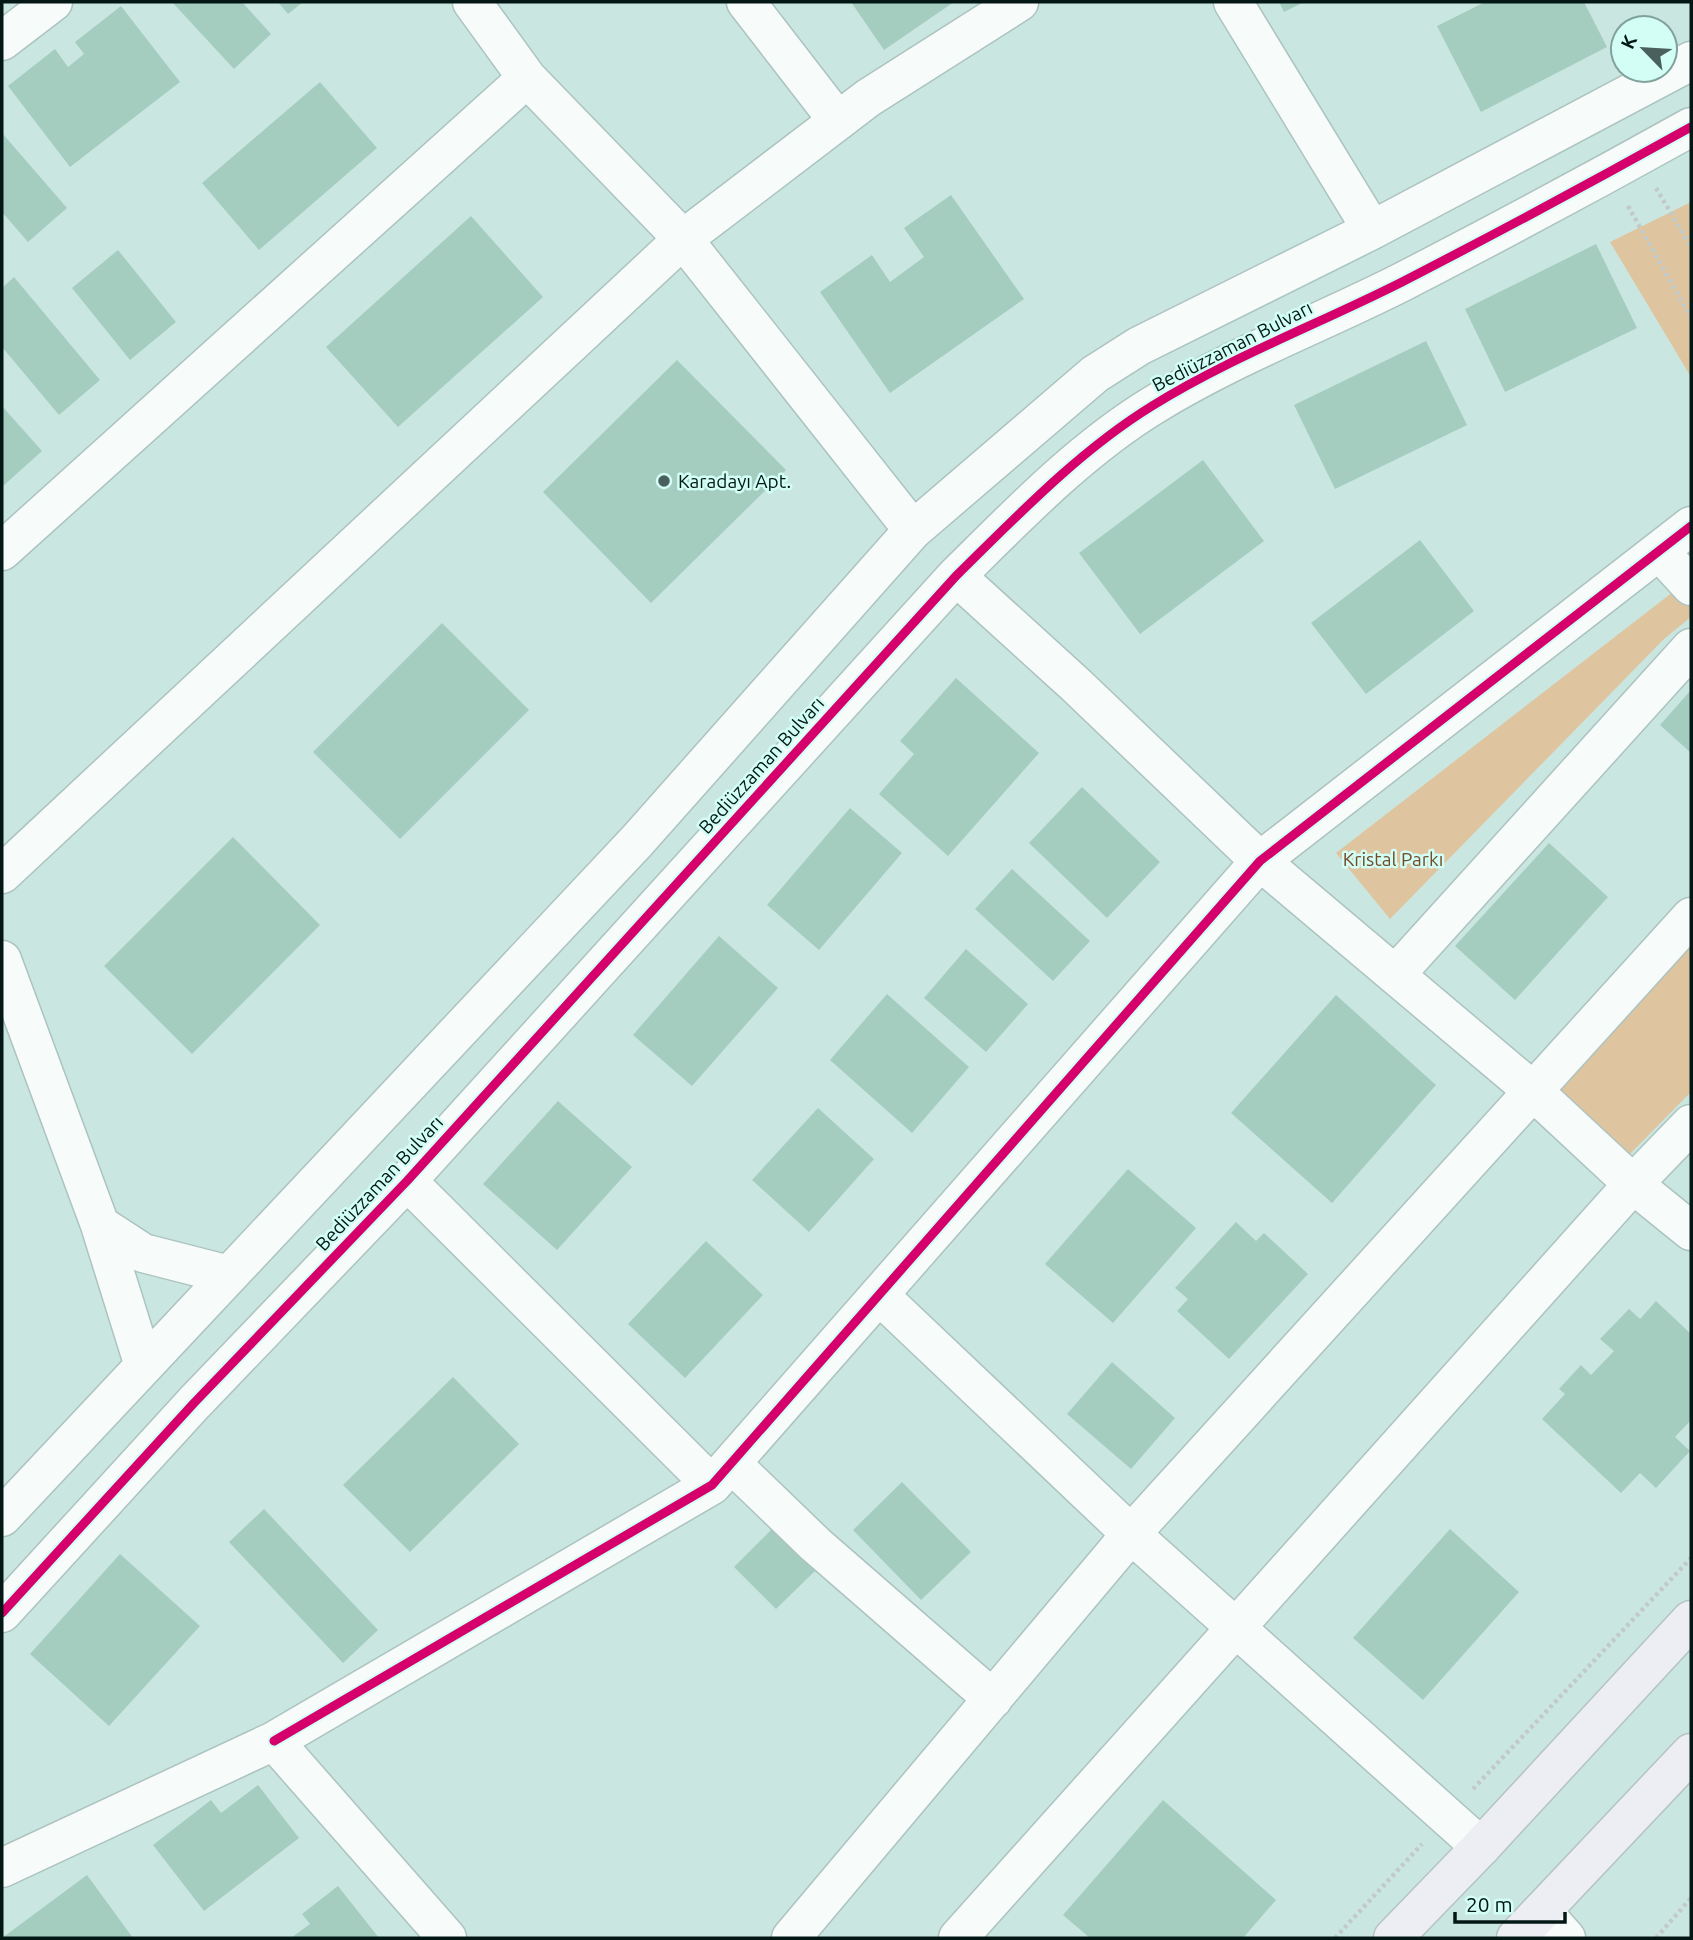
<svg xmlns="http://www.w3.org/2000/svg" width="1693" height="1940" font-family="Ubuntu,sans-serif">
<rect width="100%" height="100%" fill="#cae6e1"/>
<path fill="#dfc59f" d="M1691,202V377L1610,242Z
M1691,578V617L1664,639L1390,919L1336,853Z
M1691,940V1092L1624,1160L1556,1096Z"/>
<path fill="#a4cdbf" d="M172,2H242L271,34L234,69Z
M278,2H303L288,14Z
M851,2H954L884,50Z
M1279,2H1304L1284,12Z
M1485,2H1584L1607,47L1481,112L1437,26Z
M121,6L180,82L70,167L8,86L55,49L68,67L84,54L75,42Z
M320,82L377,148L259,250L202,183Z
M2,133L67,208L28,242L2,212Z
M951,195L1024,299L890,393L820,292L872,255L890,282L924,257L904,228Z
M471,216L543,297L398,427L326,347Z
M1596,244L1637,328L1505,392L1465,309Z
M118,250L176,322L130,360L72,288Z
M14,277L100,380L59,415L2,347V288Z
M1426,341L1467,425L1335,489L1294,405Z
M677,360L786,470L651,603L543,492Z
M2,406L42,451L2,487Z
M1203,460L1264,541L1140,634L1079,553Z
M1420,540L1474,611L1366,694L1311,623Z
M442,623L529,710L400,839L313,752Z
M956,678L1039,753L948,856L879,794L914,754L900,741Z
M1691,690V753L1660,725Z
M1082,787L1160,862L1107,918L1029,843Z
M850,808L902,853L819,950L767,905Z
M233,837L320,925L192,1054L104,966Z
M1549,843L1608,897L1515,1000L1455,946Z
M1012,869L1090,941L1053,981L975,909Z
M719,936L778,988L692,1086L633,1035Z
M966,949L1028,1004L986,1052L924,998Z
M887,994L969,1067L912,1133L830,1060Z
M1336,995L1436,1085L1332,1203L1231,1113Z
M558,1101L632,1167L557,1250L483,1184Z
M818,1108L874,1159L809,1232L752,1180Z
M1128,1169L1196,1228L1113,1323L1045,1264Z
M1236,1222L1256,1241L1264,1233L1308,1274L1229,1359L1177,1311L1188,1299L1175,1288Z
M706,1241L763,1295L685,1378L628,1324Z
M1656,1301L1691,1334V1420L1675,1437L1690,1451L1656,1488L1640,1473L1621,1493L1542,1419L1565,1394L1559,1389L1581,1365L1591,1375L1614,1351L1600,1339L1629,1309L1640,1319Z
M1112,1362L1175,1418L1131,1469L1067,1414Z
M453,1377L519,1444L410,1552L343,1485Z
M902,1482L971,1552L921,1600L853,1530Z
M264,1509L378,1630L343,1663L229,1542Z
M774,1527L816,1570L776,1609L734,1567Z
M1450,1529L1519,1592L1423,1700L1353,1638Z
M120,1554L200,1626L109,1726L30,1654Z
M258,1785L299,1838L204,1911L153,1845L211,1800L221,1813Z
M1163,1800L1276,1900L1243,1938H1090L1063,1915Z
M87,1875L133,1938H2Z
M338,1886L379,1938H291L310,1924L302,1914Z"/>
<g fill="none" stroke-linecap="round" stroke-linejoin="round">
<defs>
<path id="minor" d="M472,2L527,78L683,239L913,530
M746,2L838,121
M1233,2L1372,230
M2,41L53,2
M2,551L527,78
M1659,551L1691,586
M956,576L1076,685L1260,861L1533,1091L1633,1184L1691,1231
M2,874L683,239L868,98L1019,2
M2,960L100,1225L144,1366
M1395,975L1691,648
M407,1181L712,1485
M100,1225L143,1253L229,1275
M879,1295L1131,1534L1481,1847
M732,1464L816,1545L993,1699
M2,1517L637,841L913,530L1095,374L1139,346L1372,230L1691,61
M2,1613L194,1403L407,1181L956,576C1017,516 1079,451 1152,406C1231,357 1319,324 1402,282C1499,232 1596,180 1691,127
M274,1741L712,1485L1260,861L1691,526
M2,1868L274,1741L447,1938
M1542,1911L1566,1938
M791,1938L1131,1534L1691,917
M958,1938L1633,1184L1691,1124"/>
<path id="major" d="M1393,1938L1481,1847L1691,1620
M1516,1938L1691,1753"/>
</defs>
<use href="#minor" stroke="#acc3bf" stroke-width="41"/>
<use href="#major" stroke="#b5c4c1" stroke-width="41"/>
<path stroke="#c2cac9" stroke-width="4.5" stroke-dasharray="3.5 3.5" stroke-linecap="butt" d="M1656,188L1691,247
M1628,206L1691,318
M1473,1789L1691,1558
M1335,1938L1422,1844
M1656,1938L1691,1898"/>
<use href="#minor" stroke="#f7fbfa" stroke-width="38"/>
<use href="#major" stroke="#eceef3" stroke-width="38"/>
<defs>
<path id="cycleway" d="M2,1613L194,1403L407,1181L956,576C1017,516 1079,451 1152,406C1231,357 1319,324 1402,282C1499,232 1596,180 1691,127
M274,1741L712,1485L1260,861L1691,526"/>
</defs>
<use href="#cycleway" stroke="#d3fef6" stroke-width="13"/>
<use href="#cycleway" stroke="#d6006c" stroke-width="9"/>
</g>
<circle fill="#49605c" stroke="#d3fef6" stroke-width="2.5" cx="664" cy="481" r="7"/>
<g text-anchor="middle" dominant-baseline="central" stroke-width="5" stroke-linejoin="round" paint-order="stroke">
<g font-size="19" fill="#031815" stroke="#d3fef6">
<text transform="translate(1232 346) rotate(-27)">Bediüzzaman Bulvarı</text>
<text transform="translate(761 765) rotate(-48)">Bediüzzaman Bulvarı</text>
<text transform="translate(379 1183) rotate(-47)">Bediüzzaman Bulvarı</text>
</g>
<g font-size="19" fill="#031815" stroke="#d3fef6" text-anchor="start">
<text x="678" y="481">Karadayı Apt.</text>
</g>
<g font-size="19" fill="#724b27" stroke="#d3fef6">
<text x="1393" y="859">Kristal Parkı</text>
</g>
</g>
<rect width="1693" height="1940" fill="none" stroke="#031815" stroke-width="7"/>
<g transform="translate(1644 49) rotate(295)"><circle r="33" fill="#d3fef6" stroke="#80a29c" stroke-width="2"/>
<path d="M0-5L12 26L0 18L-12 26Z" fill="#49605c"/>
<text y="-10" font-size="19" font-weight="bold" text-anchor="middle" fill="#031815">K</text>
</g>
<path d="M1455 1912v10h110v-10" fill="none" stroke="#031815" stroke-width="3.5"/>
<text x="1466" y="1912" font-size="21" fill="#031815" stroke="#d3fef6" stroke-width="5" paint-order="stroke">20 m</text>
</svg>
